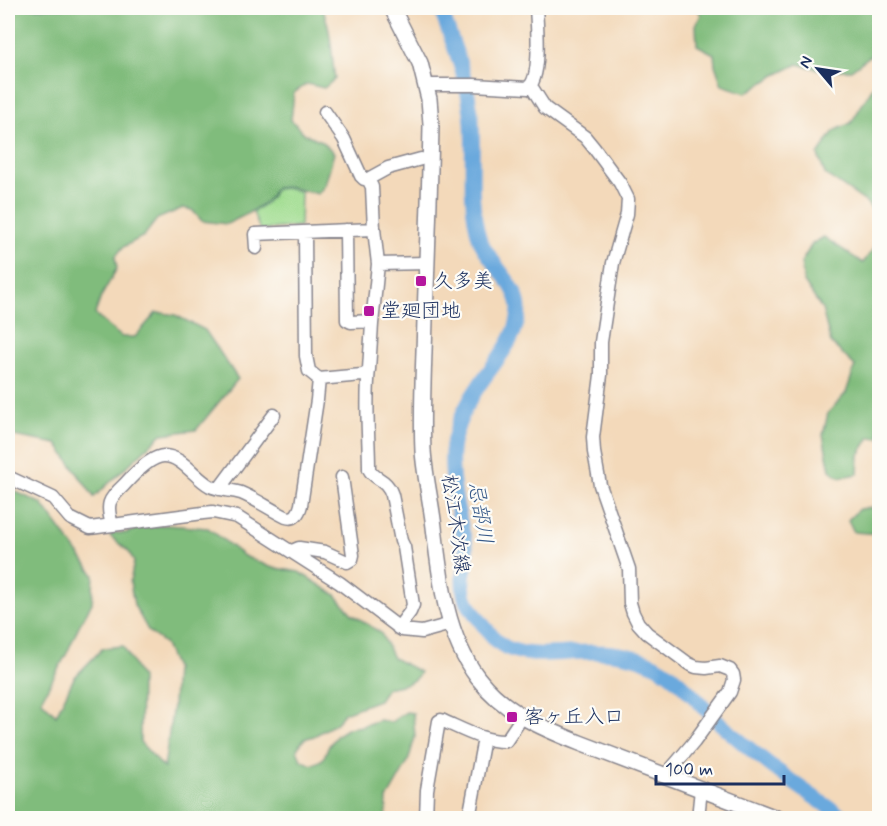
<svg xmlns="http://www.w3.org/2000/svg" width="887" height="826" font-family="Mynerve,'Klee One',sans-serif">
<rect width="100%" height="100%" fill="#fdfcf7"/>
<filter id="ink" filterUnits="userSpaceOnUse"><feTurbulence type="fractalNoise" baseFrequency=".0167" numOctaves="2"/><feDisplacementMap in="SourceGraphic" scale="12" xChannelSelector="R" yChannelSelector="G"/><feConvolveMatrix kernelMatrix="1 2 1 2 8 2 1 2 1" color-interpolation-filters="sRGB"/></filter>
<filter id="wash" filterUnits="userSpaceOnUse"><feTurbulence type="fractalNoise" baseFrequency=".008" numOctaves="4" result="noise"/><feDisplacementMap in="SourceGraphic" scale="24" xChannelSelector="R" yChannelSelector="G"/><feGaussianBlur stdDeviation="1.35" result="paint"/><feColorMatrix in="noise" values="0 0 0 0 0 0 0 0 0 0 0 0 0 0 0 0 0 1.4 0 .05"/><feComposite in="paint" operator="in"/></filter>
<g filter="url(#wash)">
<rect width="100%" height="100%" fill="#f3d9ba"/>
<path fill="#a1dd91" stroke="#5e8678" stroke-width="1.5" d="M287,188L301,192L300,226L260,230L253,212L267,202L276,189Z"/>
<path fill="#80bc7b" stroke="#4e766c" stroke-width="1.5" d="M8,8H322C332,30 331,54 335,79L324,88L307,84L294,93L291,120L305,134L322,141L334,153L325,185L318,194L288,187L276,188L266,202L247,214L227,224L202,221L192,210L183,208L157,219L144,236L123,247L115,257L117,268L101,297L95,314L109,327L122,337H135L156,313H163L175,315L205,330L238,379L196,430L162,434L94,497L57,444L8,435Z
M697,8H879V56L874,53L851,70H822L798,64L774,76L746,93L722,85L715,65L714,54L697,45L696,25L701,15Z
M879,77V218L867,203L825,174L818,155L834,131L851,123Z
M824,237L863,263L879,241V438L870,437L859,455L858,474L840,477L830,470L823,435L828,413L846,393L855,366L831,343L822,309L804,282L801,263L812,244Z
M8,488L42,504L94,575L92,603L79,626L66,655L41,700L56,715L74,678L103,648L123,646L141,678L140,742L164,768L173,705L175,668L164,643L149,632L134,605L130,582L134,562L129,552L110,536L113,533H127L139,528L166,525L208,528L244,556L270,567L299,572L336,595L352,614L381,633L393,658L420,672C414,685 400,685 387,688L379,700L344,713L337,723L314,736L304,739L297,749L301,760L312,765L323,759L329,746L337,735L348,728L362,726L379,720L391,722L406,712L413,713L415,737L408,762L387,799L386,818H8Z
M875,507L879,513V534L854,532L848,520L859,509Z"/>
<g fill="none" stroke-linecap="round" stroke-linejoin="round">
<path stroke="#6ba9dd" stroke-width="15" d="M440,8C454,46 469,82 472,123C474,161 468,200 479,237C486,260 518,284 519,308C519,338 495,361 480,384C468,401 459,419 454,439C448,463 455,500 461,525C462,532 465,539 466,546C466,551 467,558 466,562C466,568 463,572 463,578C463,585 463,593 466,600C472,611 490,635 499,643C524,662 566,651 595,652C616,652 640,657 659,667C679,677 704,710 723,726C761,760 802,790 845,818"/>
</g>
</g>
<g filter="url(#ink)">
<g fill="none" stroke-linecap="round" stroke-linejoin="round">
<defs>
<path id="minor" d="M426,85H474L528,88C542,77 537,25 536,8
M531,86L545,108L585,137L594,148L620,183L628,199L627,214L613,263L601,342V375L593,437L594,452L600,485L629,569L630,603L633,613L638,623L647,633L689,664L696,667L706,668L720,666L730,670L733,674L734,680L730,692L694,742L666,775
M325,112L344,139L361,176L364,179H368L372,187L374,229
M368,179L388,168L421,159
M346,230L347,320L351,322L372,321
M256,248L255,234L374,229L378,264L372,324L369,369L367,373L362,375L319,379L309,371L306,356L305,232
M378,264L427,263
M369,369C365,403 369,436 369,469C375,481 386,477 392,495L401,541L404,547L413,605L410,612L398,628
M8,477L53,498L70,518L90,528L203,513L213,512L237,517L340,583L402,630L422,632L451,624
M219,489L274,415
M112,525C106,504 108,500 124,485C133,475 151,456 164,456C182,456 195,478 210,486C218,490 231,490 241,493C256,499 271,510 286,517C295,520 299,513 301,505L317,400L319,379
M292,551L299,548L325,552L347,562L352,559L353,555L342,477
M427,813L453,818
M426,818L427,790L439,721L441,720C462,729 484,742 506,741L522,717
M469,818L484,738
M698,818L701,789"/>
<path id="major" d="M392,8L420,63L429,99L431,124C430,189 427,254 425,319C424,363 421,407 423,451C425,477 431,502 434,527C440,579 446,636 478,678C504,712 542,728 580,743L776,818"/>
</defs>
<use href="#minor" stroke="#87848c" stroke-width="15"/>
<use href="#major" stroke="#87848c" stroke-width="18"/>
<use href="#minor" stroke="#fff" stroke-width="12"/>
<use href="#major" stroke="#fff" stroke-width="15"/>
</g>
</g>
<g fill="#b5179e" stroke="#fdfcf7" stroke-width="2">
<rect x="415" y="275" width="12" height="12" rx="3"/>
<rect x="363" y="305" width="12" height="12" rx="3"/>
<rect x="506" y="711" width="12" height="12" rx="3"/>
</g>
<g text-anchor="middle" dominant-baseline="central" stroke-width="4.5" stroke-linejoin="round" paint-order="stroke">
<g font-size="20" fill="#1b2f5e" stroke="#fdfcf7" text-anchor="start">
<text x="433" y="281">久多美</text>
<text x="381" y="311">堂廻団地</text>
<text x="524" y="717">客ヶ丘入口</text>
</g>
<g font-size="20" fill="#1b2f5e" stroke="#fdfcf7">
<text transform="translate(455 524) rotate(82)">松江木次線</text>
</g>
<g font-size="21" font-style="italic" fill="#375a8a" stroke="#fdfcf7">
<text transform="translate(480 513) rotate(81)">忌部川</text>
</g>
</g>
<rect width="887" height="826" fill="none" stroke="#fdfcf7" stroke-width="30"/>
<g transform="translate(818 69) rotate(299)" stroke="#fdfcf7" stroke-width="4.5" paint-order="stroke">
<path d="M0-4.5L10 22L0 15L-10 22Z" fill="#1b2f5e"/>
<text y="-9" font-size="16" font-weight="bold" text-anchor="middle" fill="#1b2f5e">N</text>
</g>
<path d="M656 775v9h128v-9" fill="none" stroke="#1b2f5e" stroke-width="3"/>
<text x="665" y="775" font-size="18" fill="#1b2f5e" stroke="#fdfcf7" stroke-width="4.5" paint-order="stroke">100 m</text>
</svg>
